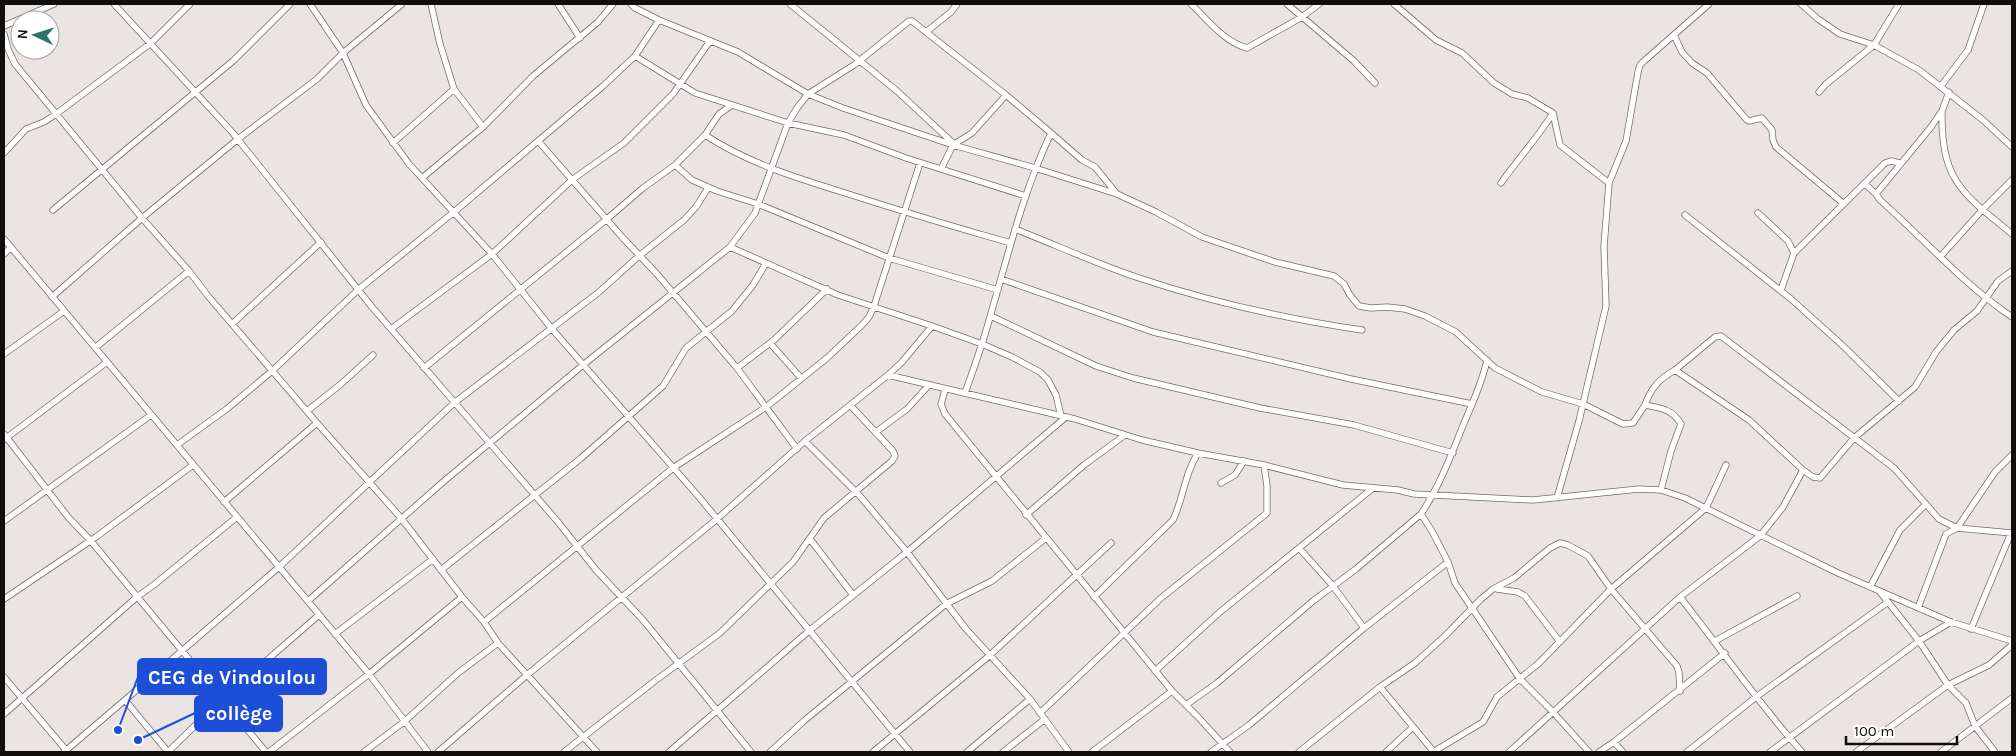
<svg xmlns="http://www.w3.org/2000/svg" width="2016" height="756" font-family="Karla,sans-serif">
<rect width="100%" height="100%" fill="#eae4e2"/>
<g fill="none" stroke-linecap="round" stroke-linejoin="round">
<defs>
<path id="street" d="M114,4L232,132L372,307L558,522L596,570L643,620L751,752
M310,4L343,53L366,105L409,164L492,254L552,329L699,497L910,752
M558,4L580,38
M631,4L635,8L659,20L738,52L808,94L843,108L953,145L1035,168L1117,194L1156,212L1202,237L1275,262L1334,276L1344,284L1350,295L1359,306L1371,308L1387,307L1405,309L1425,316L1456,332L1495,368L1542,392L1583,404L1623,424L1633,423L1645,405C1661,408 1672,409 1681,424L1671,451L1661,490
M790,4L897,91L954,144
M1191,4C1207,19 1224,42 1247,48L1302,17L1319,4
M1287,4L1354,61L1375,83
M1394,4L1436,40L1462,53L1494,83L1512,94L1528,98L1553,113L1560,145L1609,183
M1801,4L1818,19L1840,34L1874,45L1919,70L1983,120L2012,147
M4,26L54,4
M926,32L951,12L957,4
M4,34L8,49L15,64L142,218L189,271L208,296L317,423L401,518L462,597L484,622L498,643L597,752
M1674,35L1682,52L1692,63L1707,73L1746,119L1749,121L1762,118L1772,130L1773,140L1776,147L1844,204
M635,56L695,93L788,123L844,135L906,158L1026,196
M1941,86L1968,50L1984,4
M454,89L483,127
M1819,92L1826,84L1874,45L1899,4
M1949,92L1942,111L1931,127L1876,194L1880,200C1924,239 1963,284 2012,317
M1942,111C1941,181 1962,193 2012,234
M705,135C748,163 794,177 842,192C898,210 954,227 1011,243
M539,142L622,237L657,274L737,368L797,449
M393,143L454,89L440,44L431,4
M4,153L26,129L44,122L56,114L151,43L190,4
M675,165L692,180L717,191L758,204L889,258L998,290
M941,169L953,145L972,133L1006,95
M422,178L483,127L533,76L598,22L613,4
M1501,183C1518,159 1538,137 1553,113
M1865,184L1876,194
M53,210L233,61L290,4
M1758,213L1788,241L1794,253
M1685,215L1791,299L1841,344L1899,401
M1015,229C1056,245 1097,264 1139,278C1211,302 1287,319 1362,330
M4,239L369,674L428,752
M730,247L838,295L932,326L982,344L1012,357L1040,372L1048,380L1056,395L1061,416
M4,254L11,247
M1940,257L1983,209L2012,180
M2012,271L1998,281L1977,311L1954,330L1936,352L1915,387L1854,438L1820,478L1813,477L1803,470L1749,420L1675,370L1715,337L1721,336L1894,468L1939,519L1957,528L2012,533
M1001,279L1153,332L1351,379L1472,404
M1781,290L1794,253L1885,163L1891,161L1900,163
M52,297L142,218L238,139L317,79L343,53L402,4
M991,316L1096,366L1133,378L1260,408L1354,425L1453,453
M232,324L321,242
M391,329L492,254L573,179L624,143L673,94L710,41
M770,343L801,378
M96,347L189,271
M4,354L64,311
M1487,360C1482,384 1471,406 1462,428C1450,458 1439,487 1421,514L1433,533L1448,562L1455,583L1520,679L1553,712L1589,752
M424,368L607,219L643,188L675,165L705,135L719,114L732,105
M737,368L774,340L827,289
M888,375L1075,419L1142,440L1198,453L1264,465L1343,485L1398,490L1414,494L1533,500L1639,489L1661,490L1685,498L1838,573L1951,622L2012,641
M945,390L941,404L945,414L1172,691L1198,717L1230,752
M965,393C974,368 983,343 990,317C1008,255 1023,192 1051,133L1082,160L1095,167L1117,194
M1645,405C1651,388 1659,379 1675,370
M307,411L341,384L373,355
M876,432L907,409L929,385
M4,434L68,517L91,541L266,752
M5,439L107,362
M805,441L859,495L907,552L966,629L1030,699L1069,752
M177,445L228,408L272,371L359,289L454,212L603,86L635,56L659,20
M1221,483L1235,475L1244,461
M1557,498L1579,421L1606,306L1604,246L1609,183L1626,141L1638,72L1640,65L1644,61L1709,4
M224,502L317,423
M1026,515L1084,465L1125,435
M4,521L151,415
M810,539L853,595
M1299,548L1333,586L1364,628
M441,570L580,459L663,386L686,348L732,311L753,285L766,263
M1870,587L1900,530L1925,505
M1497,589L1518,592L1525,596L1560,642
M1880,592L1919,641L1948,685L1966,703L1975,726L1995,752
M1094,597L1173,520C1184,497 1184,475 1198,453
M1680,597C1721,649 1758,703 1802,752
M4,599L96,537L193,465
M308,601L443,482L583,365L730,247L755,213L788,123L797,108L808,94L854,65L909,21H912L1006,95L1051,133
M1918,608L1946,534L1957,528L1995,472L2012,455
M484,622L673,468L766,407L827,358L862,325L869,317L874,306L920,163
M1971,629L2011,533
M335,634L433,559
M1715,641L1797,596
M1155,671L1220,612L1373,488
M4,677L66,750
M1380,687L1434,752
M125,700L279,567L454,403L599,292L639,256L684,220L696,207L708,188
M1186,705L1217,683L1313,601L1356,569L1421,514
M1040,713L1161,598L1267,513V486L1264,465
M4,714L137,597L155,584L237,517
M1614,742L1725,653
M64,752L125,700L168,752
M168,752L222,699L319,615
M269,752L369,674L462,597
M364,752L405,721L458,673L498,643
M438,752L527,675L717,519L805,441L888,375L902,362L932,326
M564,752L656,680L720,633L793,562L824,518L892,461L895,456L893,451L851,406
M669,752L810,630L907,552L1066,417
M770,752L805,720L946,604L992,581L1046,538
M873,752L989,656L1111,543
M967,752L1030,699
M1003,752L1045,719
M1092,752L1172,691
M1211,752L1249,725L1364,628L1448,562
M1299,752L1380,687L1415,663L1446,635L1481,599L1493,589L1514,578L1550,548L1560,543L1568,545L1588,556L1611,589L1677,666L1679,672L1680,691
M1386,752L1413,727
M1433,752L1483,722L1497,697L1539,663L1611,589L1706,508L1726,465
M1509,752L1680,597L1760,536L1783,507L1803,470
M1599,752L1614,742L1623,752
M1687,752L1756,697L1888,602
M1770,752L1919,641L1951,622
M1856,752L1948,685L1989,665L2012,645
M1941,752L2012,698"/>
</defs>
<use href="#street" stroke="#716c6a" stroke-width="7"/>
<use href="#street" stroke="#fff" stroke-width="5.5"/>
</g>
<path fill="none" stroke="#1d4ed8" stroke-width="2" d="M118 730L138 677M138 740L195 713"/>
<g fill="#1d4ed8" stroke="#fff" stroke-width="2">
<circle cx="118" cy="730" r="5"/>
<circle cx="138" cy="740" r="5"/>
</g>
<g fill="#1d4ed8" stroke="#1d4ed8" stroke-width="2">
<rect x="138" y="659" width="188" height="35" rx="5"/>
<rect x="195" y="696" width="87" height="35" rx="5"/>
</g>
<g font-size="20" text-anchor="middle" font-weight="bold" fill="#fff">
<text x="232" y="684">CEG de Vindoulou</text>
<text x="239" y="720">collège</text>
</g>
<rect width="2016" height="756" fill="none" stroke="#100e0d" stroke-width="10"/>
<g transform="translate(35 35) rotate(274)"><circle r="24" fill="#ffffff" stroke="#9f9f9e"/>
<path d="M0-4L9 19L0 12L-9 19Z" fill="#2d746c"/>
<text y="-8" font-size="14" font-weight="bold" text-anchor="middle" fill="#100e0d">N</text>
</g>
<path d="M1846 736v8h111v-8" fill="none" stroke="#100e0d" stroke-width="2.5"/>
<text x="1854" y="736" font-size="15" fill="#100e0d" stroke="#ffffff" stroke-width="4" paint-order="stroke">100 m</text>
</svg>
